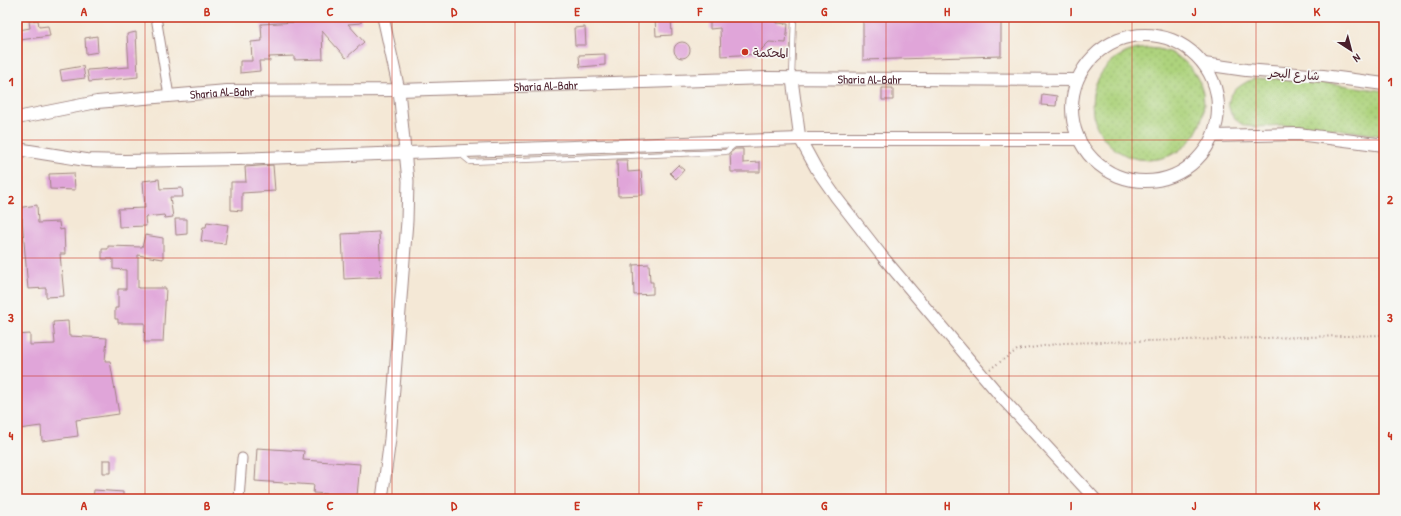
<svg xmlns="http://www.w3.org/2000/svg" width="1401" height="516" font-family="'Patrick Hand','Playpen Sans Arabic',sans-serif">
<defs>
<pattern id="grass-dots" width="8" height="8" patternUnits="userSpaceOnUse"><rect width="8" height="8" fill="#add37d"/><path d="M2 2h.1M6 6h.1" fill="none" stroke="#96b56c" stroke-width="1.8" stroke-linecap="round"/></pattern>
</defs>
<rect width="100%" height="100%" fill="#f6f6f2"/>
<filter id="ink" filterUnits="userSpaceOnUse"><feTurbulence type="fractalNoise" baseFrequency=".025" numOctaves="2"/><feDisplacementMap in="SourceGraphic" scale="8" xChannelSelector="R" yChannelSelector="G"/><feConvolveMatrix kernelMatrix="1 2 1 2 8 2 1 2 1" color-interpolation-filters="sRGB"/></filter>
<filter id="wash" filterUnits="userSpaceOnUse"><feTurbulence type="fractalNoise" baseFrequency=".012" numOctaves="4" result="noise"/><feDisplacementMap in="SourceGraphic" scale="16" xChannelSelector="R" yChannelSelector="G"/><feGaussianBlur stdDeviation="0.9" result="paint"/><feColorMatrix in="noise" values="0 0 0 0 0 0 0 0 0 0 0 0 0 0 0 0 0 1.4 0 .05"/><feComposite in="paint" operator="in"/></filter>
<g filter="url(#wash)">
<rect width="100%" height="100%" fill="#f4e8d6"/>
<path fill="url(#grass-dots)" stroke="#7c7954" d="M1092 104a56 56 0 1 1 112 0a56 56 0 1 1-112 0Z
M1255,78L1308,80L1384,91V136C1351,131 1317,126 1284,125C1271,125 1256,129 1244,125C1239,124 1234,117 1231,113C1222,95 1241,84 1255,78Z"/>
<g id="blocks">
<path fill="#e0a5d9" d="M315,17H361V23L348,24L364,42L346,58L322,31L323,59L294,60V56L269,57L270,61H259L260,71L240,73V61H252L251,42L262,41L261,24L315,21Z
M655,17H671L672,35L656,36Z
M739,17H777V23L788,24L786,43L769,42L757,54L721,56L720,28L710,29V19Z
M863,17H1001V56L863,60Z
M38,20L39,27L48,26L50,36L20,40L19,30L30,28L29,21Z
M585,27L586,45H575L574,28Z
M136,32L138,77L89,82L87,70L129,67L127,34Z
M97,36L98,52L86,54L85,38Z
M674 50a8 8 0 1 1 16 0a8 8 0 1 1-16 0Z
M605,54V65L580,67L579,55Z
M83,66L85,78L62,81L60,70Z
M882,88H893V100H882Z
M1042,94L1057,96L1056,106L1041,105Z
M735,149H743V163L760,162V172H731L730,153Z
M617,160H627L628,172L641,171L643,195L618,196Z
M273,165L275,191L242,193V211L231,210V182H246L245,167Z
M678,165L684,170L676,179L670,173Z
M74,173L75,190L50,189L49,174Z
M159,179L160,189L182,188L183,197H170L173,217L165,218L164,215L145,217L146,226L119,227L118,209L145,208L143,181Z
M37,205L38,223L59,222L60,230L64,229L65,254H60L64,296L46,297V288L28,289L22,218H17V208Z
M175,219H187V234L176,235Z
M207,222L228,225L225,244L201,241L203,227H206Z
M379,232L381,277L344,279L342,234Z
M145,235L163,238V259L138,255V288H166L163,342H144L145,323H118V319H115V308H118V289H126V270L113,269V259H102V249H108V246L142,247Z
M649,264L650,282H653V294L634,295L633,265Z
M68,321L69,336L107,338L105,361H110L119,414L76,420L78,436L42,441L41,426L19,429L17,335L30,334V345L55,344L53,322Z
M257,448L304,451L303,460L360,464L357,496L313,493L314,485L255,481Z
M103,460H111V473H103Z
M94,490L123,492V499H93Z"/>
</g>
</g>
<g filter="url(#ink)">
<use href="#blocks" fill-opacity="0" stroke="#9f8480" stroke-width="1"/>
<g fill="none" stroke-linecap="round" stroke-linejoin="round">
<defs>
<path id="service" d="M792,77L794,17
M459,153L470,162L726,152L735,144"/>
<path id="minor" d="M156,17L169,96
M239,499L242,458"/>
<path id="tertiary" d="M792,79L800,139L817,170L836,197L882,256L1001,397L1095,499
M382,499L390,439L407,221L408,181L399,90L383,17"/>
<g id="secondary">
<circle cx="1145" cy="108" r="73"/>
<path d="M1204,64L1246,70L1323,76L1384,84"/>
<path id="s1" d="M17,118L97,102L227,91L399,90L767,78L1077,80"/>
<path d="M1213,136L1298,134L1384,145"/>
<path d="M17,149L86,160L125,161L238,159L800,139H1079"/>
</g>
</defs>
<use href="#service" stroke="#9f8480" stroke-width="6"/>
<use href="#minor" stroke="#9f8480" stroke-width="11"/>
<use href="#tertiary" stroke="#9f8480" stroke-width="13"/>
<use href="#secondary" stroke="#9f8480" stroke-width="14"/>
<path stroke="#9f8480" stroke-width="2" stroke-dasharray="1 3" stroke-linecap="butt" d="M990,369L1017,350L1063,343L1384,335"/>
<use href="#service" stroke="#fff" stroke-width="4.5"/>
<use href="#minor" stroke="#fff" stroke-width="9"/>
<use href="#tertiary" stroke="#fff" stroke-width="11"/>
<use href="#secondary" stroke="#fff" stroke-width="12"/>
</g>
</g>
<path fill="none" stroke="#c8321e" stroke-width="1" stroke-opacity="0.55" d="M145,17V499M269,17V499M392,17V499M515,17V499M639,17V499M762,17V499M886,17V499M1009,17V499M1132,17V499M1256,17V499M17,140H1384M17,258H1384M17,376H1384"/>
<circle fill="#c8321e" stroke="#f6f6f2" stroke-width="1.5" cx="745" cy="52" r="4"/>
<g text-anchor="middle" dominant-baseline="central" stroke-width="3.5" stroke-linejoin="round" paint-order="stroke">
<g font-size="12" fill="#4a1f2b" stroke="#f6f6f2" text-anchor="start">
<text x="753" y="52">المحكمة</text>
</g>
<g font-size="12" fill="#4a1f2b" stroke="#f6f6f2">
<text transform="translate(1294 74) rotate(4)">شارع البحر</text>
<text stroke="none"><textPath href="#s1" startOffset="855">Sharia Al-Bahr</textPath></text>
<text stroke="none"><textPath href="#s1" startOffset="531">Sharia Al-Bahr</textPath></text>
<text stroke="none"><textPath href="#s1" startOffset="207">Sharia Al-Bahr</textPath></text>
</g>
</g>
<rect width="1401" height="516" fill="none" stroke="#f6f6f2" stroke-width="44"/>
<g transform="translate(1351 50) rotate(144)" stroke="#f6f6f2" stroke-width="3" paint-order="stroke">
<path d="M0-3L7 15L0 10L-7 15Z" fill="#4a1f2b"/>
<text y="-6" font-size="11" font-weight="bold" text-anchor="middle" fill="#4a1f2b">N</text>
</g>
<rect x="22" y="22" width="1357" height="472" fill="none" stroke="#c8321e" stroke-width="1.5"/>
<g font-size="13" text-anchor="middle" font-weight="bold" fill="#c8321e">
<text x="84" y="16">A</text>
<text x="207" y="16">B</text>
<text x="330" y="16">C</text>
<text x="454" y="16">D</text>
<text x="577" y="16">E</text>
<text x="700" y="16">F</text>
<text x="824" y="16">G</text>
<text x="947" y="16">H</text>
<text x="1071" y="16">I</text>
<text x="1194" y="16">J</text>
<text x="1317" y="16">K</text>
<text x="11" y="86">1</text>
<text x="1390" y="86">1</text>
<text x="11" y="204">2</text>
<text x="1390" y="204">2</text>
<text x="11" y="322">3</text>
<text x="1390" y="322">3</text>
<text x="11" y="440">4</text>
<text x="1390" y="440">4</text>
<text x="84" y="510">A</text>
<text x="207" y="510">B</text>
<text x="330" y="510">C</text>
<text x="454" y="510">D</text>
<text x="577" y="510">E</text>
<text x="700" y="510">F</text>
<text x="824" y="510">G</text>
<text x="947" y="510">H</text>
<text x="1071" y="510">I</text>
<text x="1194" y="510">J</text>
<text x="1317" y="510">K</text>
</g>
</svg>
